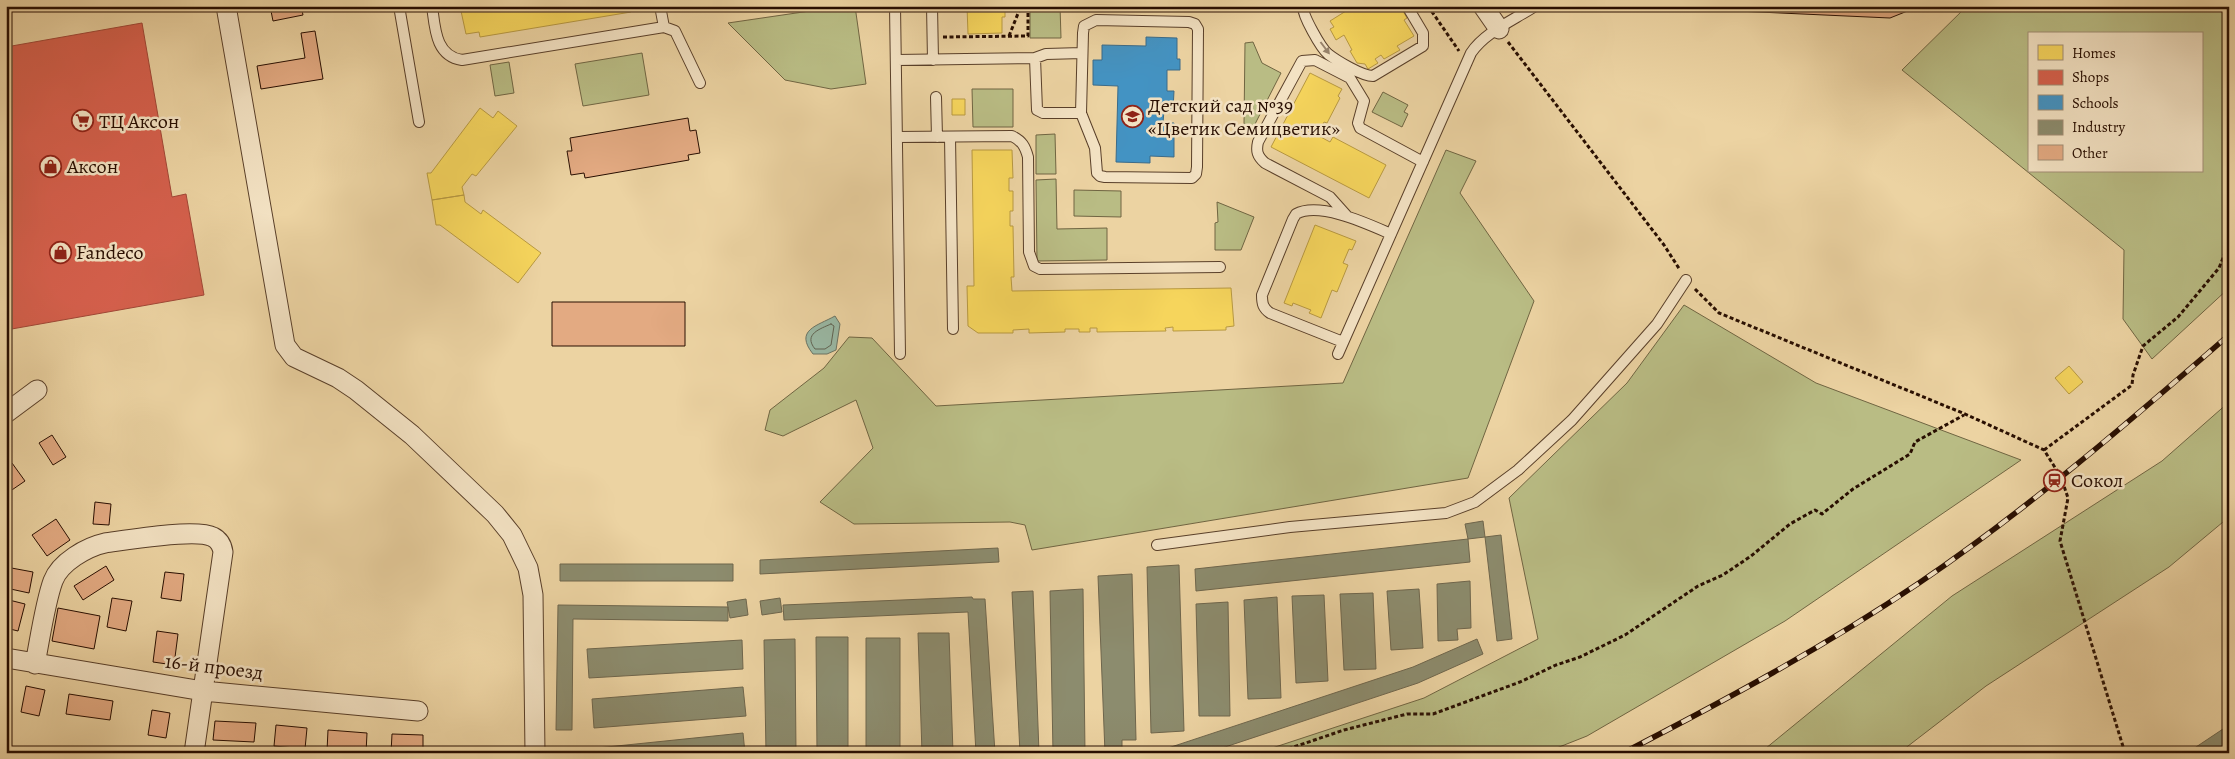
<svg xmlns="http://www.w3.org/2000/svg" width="2235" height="759" font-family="Alegreya,serif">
<rect width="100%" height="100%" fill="#ecd3a2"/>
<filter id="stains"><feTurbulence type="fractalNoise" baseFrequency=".004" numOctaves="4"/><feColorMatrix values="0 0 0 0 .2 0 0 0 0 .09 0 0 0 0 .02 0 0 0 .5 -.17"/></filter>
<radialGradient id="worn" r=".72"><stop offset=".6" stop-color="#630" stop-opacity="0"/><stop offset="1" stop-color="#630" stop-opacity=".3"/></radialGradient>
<path fill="#b9bc84" stroke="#706542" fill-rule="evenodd" d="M844,6H855L866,84L831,89L785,80L728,23Z
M1030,6H1060L1061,38H1030Z
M1967,6H2229V288L2152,359L2123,319L2124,250L1902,70ZM2029,34H2201V171H2029Z
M1253,42L1262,63L1281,73L1253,128L1244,124L1245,43Z
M642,53L649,95L583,106L575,64Z
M509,62L514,93L495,96L490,65Z
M972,89H1013V127H973Z
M1383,92L1408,105L1404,112L1408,114L1402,127L1372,112Z
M1055,134L1056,174H1036V135Z
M1446,150L1476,161L1460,193L1534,301L1468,478L1032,550L1025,525L1010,522L854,524L820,502L873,448L856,400L783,436L765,430L770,410L824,368L849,337L872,338L936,406L1343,383Z
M1056,179L1057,229L1107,228V260L1037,261L1036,180Z
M1074,190L1121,191V217L1074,216Z
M1217,202L1254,217L1241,250H1215V223L1218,222Z
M1684,305L1816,383L2021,460L1785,621L1587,736L1544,753H1257L1424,698L1538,639L1509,498L1627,383Z
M2229,402V517L2169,567L1986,686L1899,753H1760L1952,596L2162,461Z"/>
<path fill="#99b8a4" stroke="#6c7463" d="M835,316L840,324L836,350L827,354H813C794,330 817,326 835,316Z"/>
<path fill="#f6d55c" stroke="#b89941" d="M465,6H630L631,12L480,37L479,32L466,34L461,11L466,10Z
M967,6H1005V17H1002V33L968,34Z
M1354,6H1400L1407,18L1404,20L1414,36L1397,46L1400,50L1384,59L1381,55L1375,59L1378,63L1368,69L1365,64L1357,63L1350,51L1352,50L1344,35L1336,40L1330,29L1334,27L1330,21Z
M1310,73L1342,89L1338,96L1340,98L1327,123L1324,122L1317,135L1330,142L1333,137L1386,165L1369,198L1271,147Z
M952,99H965V115H952Z
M480,108L493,118L498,111L517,126L476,176L472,174L462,187L464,195L432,200L427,173H431Z
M972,150H1012L1013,178H1009V191H1013V211H1010V226H1013L1014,277H1011L1012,291L1231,288L1234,326L1226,327V330L1173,331V327L1165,328L1166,331L1097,332V328H1090V332H1079V329H1065V332L1029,333V329L1013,330V333H978L968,326L967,286H974Z
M464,195L465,202L481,214L483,210L541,253L518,283L440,225H436L432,200Z
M1315,225L1356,241L1352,250L1349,249L1343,263L1348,265L1337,292L1332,290L1321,318L1309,313L1311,310L1293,303L1292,306L1284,303Z
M2069,366L2083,382L2069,394L2055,378Z"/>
<path fill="#d6604d" stroke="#a24736" d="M142,23L172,197L186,194L204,295L6,330V47Z"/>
<path fill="#4393c3" stroke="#3b6b89" d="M1146,37L1177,38V59H1180V70H1167V91H1174L1173,110H1164L1163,123H1174V157L1150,156V163L1116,162L1118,86L1093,85V60H1102V45L1146,46Z"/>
<path fill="#8c8c6e" stroke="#6e664d" d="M1483,521L1485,537L1468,539L1465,524Z
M1501,535L1512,639L1497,641L1485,537Z
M1468,539L1470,562L1196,591L1195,569Z
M998,548L999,562L760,574V560Z
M560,564H733V581H560Z
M1179,565L1184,731L1151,733L1147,567Z
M1132,574L1136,740H1122V751L1105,753L1098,576Z
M1470,581L1471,628L1457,629L1458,640L1438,641L1437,584Z
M1083,589L1085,753H1053L1050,591Z
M1419,589L1423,648L1391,650L1387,591Z
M1033,591L1039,753H1020L1012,592Z
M1373,593L1376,669L1344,670L1340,594Z
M1324,595L1328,681L1296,683L1292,596Z
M972,597L973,599H985L995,753H976L968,612L784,620L783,605Z
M1277,597L1281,698L1248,699L1244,600Z
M780,598L782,612L762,615L760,601Z
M746,599L748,615L730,618L727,602Z
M1228,602L1230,716H1199L1196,604Z
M558,605L728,607V621L573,619L572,730H556Z
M918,633H949L953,753H922Z
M816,637H848V753H817Z
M866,638H900V753H866Z
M795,639L796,753H766L764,640Z
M1477,639L1483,654L1418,683L1207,753H1153L1413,667Z
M742,640L743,669L589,678L587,649Z
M743,687L746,716L594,728L592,699Z
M2229,725V753H2187Z
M743,733L745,753H597V748Z
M559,748H576V753H559Z"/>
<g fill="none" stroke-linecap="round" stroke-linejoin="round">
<path stroke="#606352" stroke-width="1" d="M831,324L834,326L831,345L825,349H815C803,334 820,329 831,324Z"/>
</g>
<path fill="#e3aa82" stroke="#280e01" d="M270,6H301L303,15L273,21Z
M1627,6H1920L1890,18Z
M315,31L323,79L261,89L257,66L305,58L301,33Z
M688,118L690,131L696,130L700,153L688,155L689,160L585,178L584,173L571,175L567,151H572L570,138Z
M552,302H685V346H552Z
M52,435L66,457L53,465L39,443Z
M12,463L25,481L6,494V467Z
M95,502L111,504L109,525L93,524Z
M56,519L70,540L47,556L32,535Z
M106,566L114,580L83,600L74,586Z
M6,567L33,572L29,593L6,588Z
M165,572L184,574L181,601L161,598Z
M112,598L132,601L126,631L107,627Z
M9,600L25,604L18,631L6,628V609Z
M58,608L100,616L94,649L52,641Z
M157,631L178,634L174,665L153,662Z
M26,686L45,690L39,716L21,712Z
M69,694L113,701L110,720L66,714Z
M152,710L170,713L166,738L148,735Z
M215,721L256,723L254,742L213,740Z
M276,725L307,728L305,749L274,746Z
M328,730L367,733L366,753L327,751Z
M392,734L423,735V753H391Z"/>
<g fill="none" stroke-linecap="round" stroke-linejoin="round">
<defs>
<path id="service" d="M399,6L419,122
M432,6C435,27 435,56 462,60L664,27L660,6
M895,6L900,354
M932,6L933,60
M1303,6C1302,15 1321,48 1328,54C1337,61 1362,76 1373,76L1423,46V33L1407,6
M1096,20L1189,22L1195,24L1198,29L1197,167L1196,174L1192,178L1105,177L1100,176L1097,173L1095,148L1081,113L1083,33L1084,26Z
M664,27L675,31L700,83
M1035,58L1037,110L1043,113H1081
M896,60L1035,58L1046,54L1082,53
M936,97L937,137
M897,137L1012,136C1022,141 1025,146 1028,157L1029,252L1034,266L1040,269L1220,267
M950,137L953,329
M1347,216L1330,197L1265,163C1257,156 1256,151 1258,142L1302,61L1315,60L1350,78L1364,101L1358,123L1360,128L1423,162
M1343,342L1270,313C1263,308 1262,304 1262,295L1293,219L1296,214C1319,201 1368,224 1391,234
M1338,354L1471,53C1485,32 1514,20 1535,6
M1157,545L1290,527L1446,513L1475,502L1518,470L1572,420L1657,324L1686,280"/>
<path id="minor" d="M226,6L285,345L294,357L338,378L356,390L412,435L495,514L512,535L528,568L533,595L535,753
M1483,6L1499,29
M6,413L37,390
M6,658L203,691L418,711
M35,664C40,639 45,603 53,581C60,562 87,547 105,543C127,540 196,528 213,537C219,540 222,545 223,552L194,753"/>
</defs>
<use href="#service" stroke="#593f29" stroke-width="12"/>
<use href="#minor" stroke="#593f29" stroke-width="21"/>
<path stroke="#280e01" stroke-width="3" stroke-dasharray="4 2.5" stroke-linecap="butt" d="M1428,6L1459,51
M1009,36L1021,6
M943,37L1028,36V6
M1508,42L1664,245L1680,270
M1695,289L1719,313L1965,414L2044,450L2061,477L2068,498L2060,541L2125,753
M2044,450L2132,385L2133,375L2143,346L2178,317L2219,268L2225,253L2229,250
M1276,753L1344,730L1407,714H1433L1520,682L1556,665L1580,657L1625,635L1698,586L1723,575L1751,556L1790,524L1815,510L1822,514L1853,489L1910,454L1915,442L1964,415"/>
<use href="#service" stroke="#f3e2c3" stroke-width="10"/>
<use href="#minor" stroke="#f3e2c3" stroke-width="19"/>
<defs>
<path id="rail" d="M1623,753C1724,701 1824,647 1919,583C2028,509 2129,422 2229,335"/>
</defs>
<use href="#rail" stroke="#280e01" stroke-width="5.5"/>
<use href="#rail" stroke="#f3e2c3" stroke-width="4" stroke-dasharray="11" stroke-linecap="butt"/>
</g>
<defs><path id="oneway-solid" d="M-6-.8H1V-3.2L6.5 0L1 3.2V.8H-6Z" transform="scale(1.25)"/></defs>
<use fill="#98836c" href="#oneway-solid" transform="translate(1325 48) rotate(53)"/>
<defs>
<symbol id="school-ring" viewBox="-11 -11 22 22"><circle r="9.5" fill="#f3e2c3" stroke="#8f2418" stroke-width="1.5"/><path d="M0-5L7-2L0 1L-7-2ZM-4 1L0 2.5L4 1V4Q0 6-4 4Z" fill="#8f2418"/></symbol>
<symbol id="supermarket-ring" viewBox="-11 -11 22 22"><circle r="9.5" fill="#f3e2c3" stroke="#8f2418" stroke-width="1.5"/><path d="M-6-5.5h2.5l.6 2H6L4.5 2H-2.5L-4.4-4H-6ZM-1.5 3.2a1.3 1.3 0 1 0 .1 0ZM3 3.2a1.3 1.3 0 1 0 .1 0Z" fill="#8f2418"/></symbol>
<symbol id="shop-ring" viewBox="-11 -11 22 22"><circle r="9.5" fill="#f3e2c3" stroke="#8f2418" stroke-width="1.5"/><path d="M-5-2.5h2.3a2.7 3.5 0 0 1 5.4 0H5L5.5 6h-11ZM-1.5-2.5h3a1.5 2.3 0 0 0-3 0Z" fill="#8f2418"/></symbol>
<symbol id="station-ring" viewBox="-11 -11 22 22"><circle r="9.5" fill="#f3e2c3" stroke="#8f2418" stroke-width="1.5"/><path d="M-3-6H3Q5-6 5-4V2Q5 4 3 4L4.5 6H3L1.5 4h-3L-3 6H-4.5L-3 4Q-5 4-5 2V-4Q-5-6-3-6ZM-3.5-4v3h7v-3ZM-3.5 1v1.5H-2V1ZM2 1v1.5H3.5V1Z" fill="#8f2418"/></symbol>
</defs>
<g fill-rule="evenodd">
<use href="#school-ring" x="1120" y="104" width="25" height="25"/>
<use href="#supermarket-ring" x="70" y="108" width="25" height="25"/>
<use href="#shop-ring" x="38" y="154" width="25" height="25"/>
<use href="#shop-ring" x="48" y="240" width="25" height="25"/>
<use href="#station-ring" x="2042" y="468" width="25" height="25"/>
</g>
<g text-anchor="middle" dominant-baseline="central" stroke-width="5" stroke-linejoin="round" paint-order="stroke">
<g font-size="20" fill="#280e01" stroke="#f3e2c3" text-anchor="start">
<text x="1148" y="105">Детский сад №39<tspan x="1148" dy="23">«Цветик Семицветик»</tspan></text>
<text x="99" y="121">ТЦ Аксон</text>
<text x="67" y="166">Аксон</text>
<text x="76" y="252">Fandeco</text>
<text x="2071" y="480">Сокол</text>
</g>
<g font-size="20" fill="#280e01" stroke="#f3e2c3">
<text transform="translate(214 667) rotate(7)">16-й проезд</text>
</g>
</g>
<rect width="2235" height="759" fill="none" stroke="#ecd3a2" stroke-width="25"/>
<rect x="8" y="8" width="2220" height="744" fill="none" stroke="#280e01" stroke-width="2.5"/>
<rect x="12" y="12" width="2210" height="734" fill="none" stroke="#280e01"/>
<rect x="2028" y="32" width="175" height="140" fill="#f3e2c3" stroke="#a28d75"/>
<rect x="2038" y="45" width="25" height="15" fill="#f6d55c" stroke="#a28d75"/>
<text x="2072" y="58" font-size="15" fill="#280e01">Homes</text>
<rect x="2038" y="70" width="25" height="15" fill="#d6604d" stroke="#a28d75"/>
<text x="2072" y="82" font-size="15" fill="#280e01">Shops</text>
<rect x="2038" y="95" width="25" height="15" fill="#4393c3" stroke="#a28d75"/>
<text x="2072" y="108" font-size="15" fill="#280e01">Schools</text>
<rect x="2038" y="120" width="25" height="15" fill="#8c8c6e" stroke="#a28d75"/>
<text x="2072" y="132" font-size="15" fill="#280e01">Industry</text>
<rect x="2038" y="145" width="25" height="15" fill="#e3aa82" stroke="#a28d75"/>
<text x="2072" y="158" font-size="15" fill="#280e01">Other</text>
<rect width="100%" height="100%" filter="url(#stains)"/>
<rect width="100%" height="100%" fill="url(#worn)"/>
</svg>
